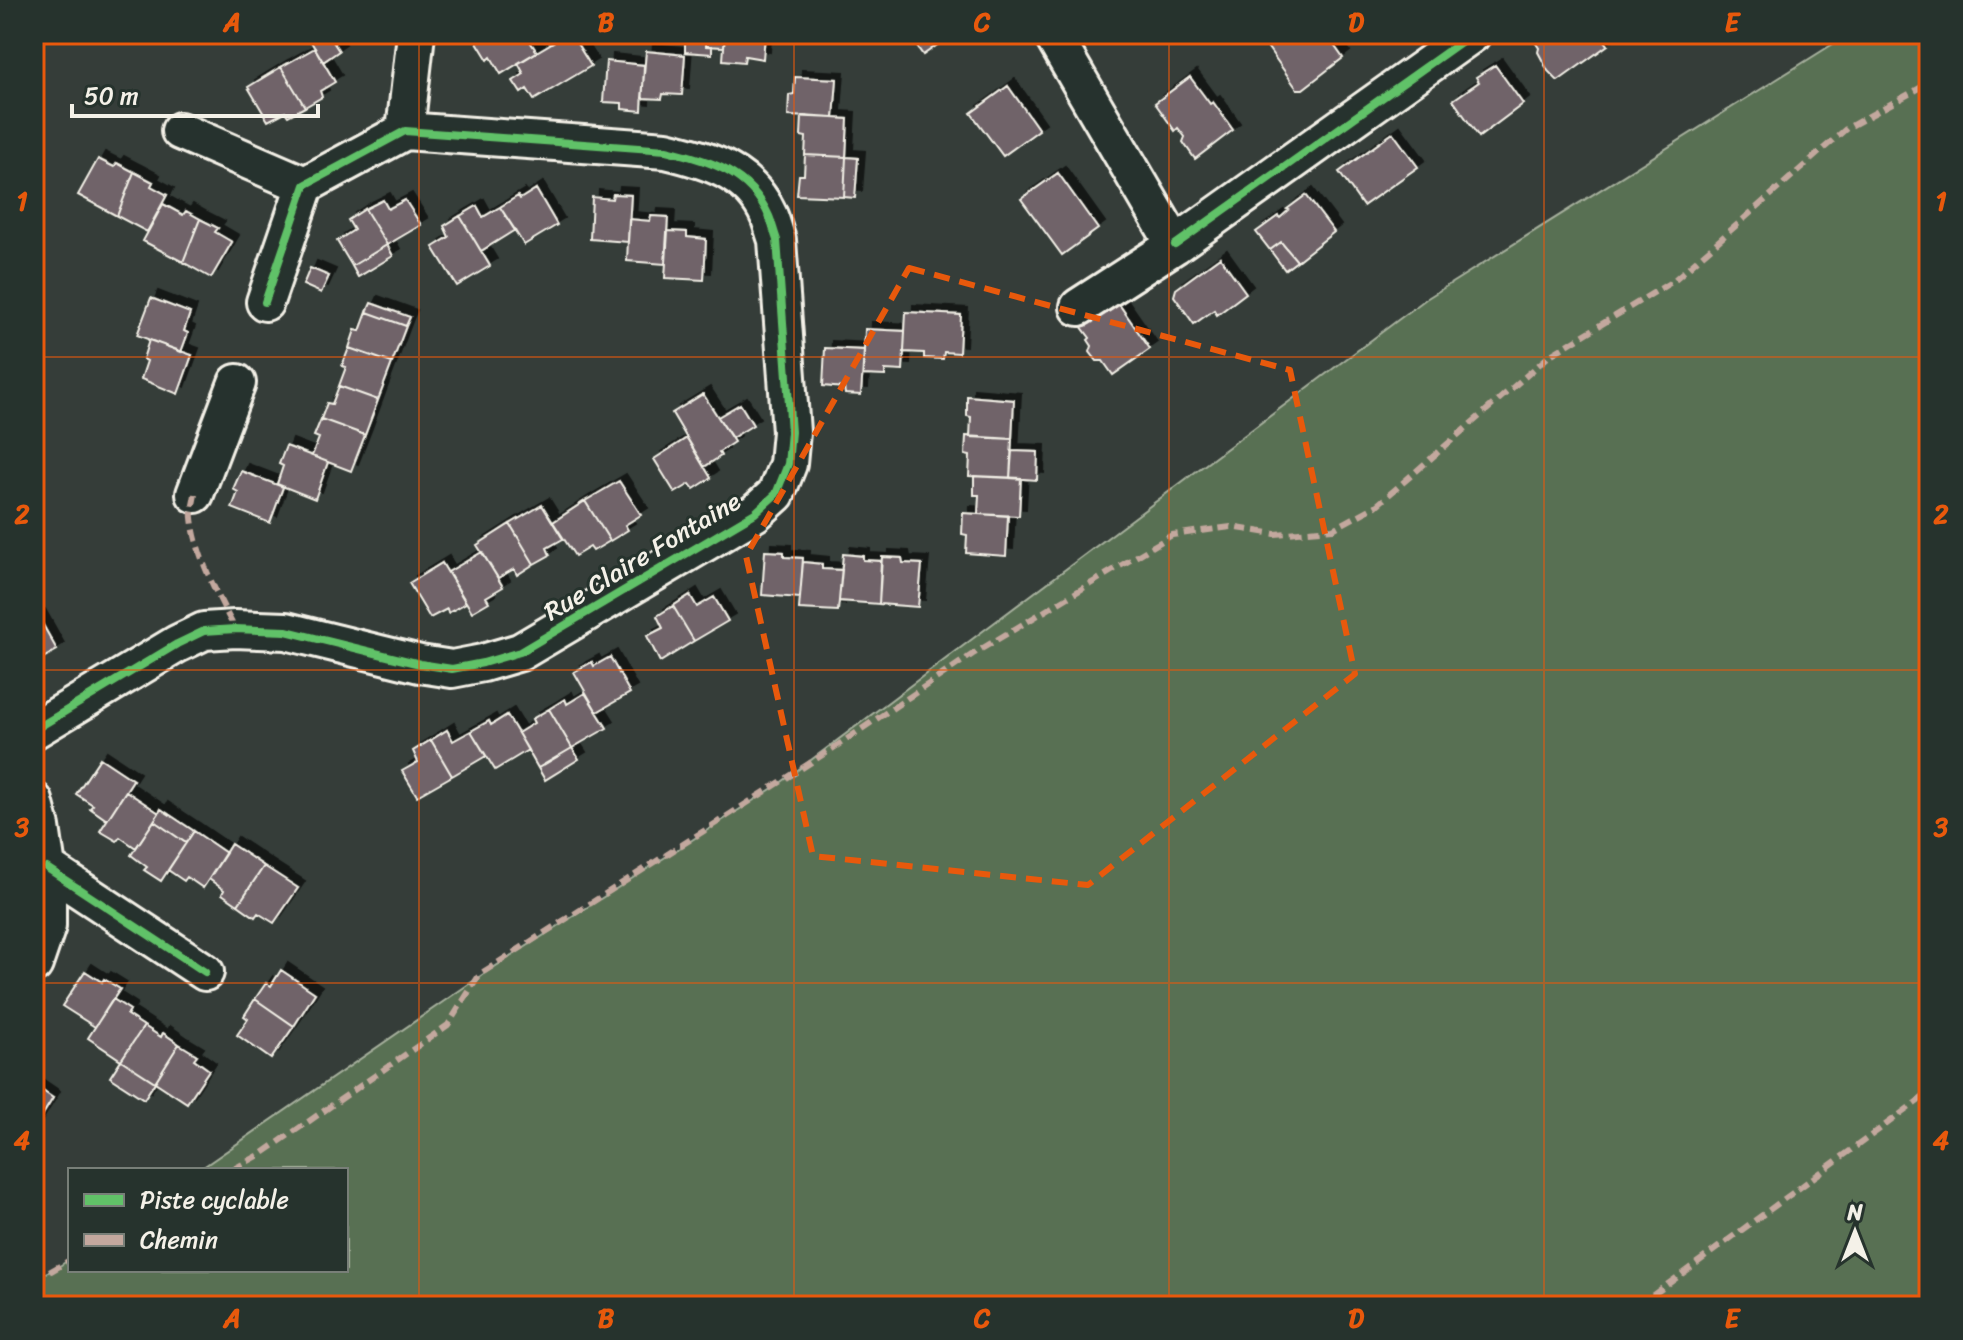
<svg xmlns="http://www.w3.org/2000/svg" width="1963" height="1340" font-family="Sriracha,sans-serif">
<defs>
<filter id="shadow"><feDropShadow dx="7" dy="-7" stdDeviation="0" flood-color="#0009"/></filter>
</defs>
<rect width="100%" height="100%" fill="#353d39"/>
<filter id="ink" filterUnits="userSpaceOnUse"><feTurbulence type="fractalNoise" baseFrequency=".0125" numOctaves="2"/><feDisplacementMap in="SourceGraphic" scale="16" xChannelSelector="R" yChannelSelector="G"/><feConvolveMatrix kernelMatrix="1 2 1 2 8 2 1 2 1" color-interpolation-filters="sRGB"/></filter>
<g filter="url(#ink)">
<path fill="#596f52" stroke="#a6b09d" stroke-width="2" d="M1849,34H1929V1306H34V1279L55,1269L70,1259V1270H346V1170H199L482,975L779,784L1426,299Z"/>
<path fill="#6f6469" stroke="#f4f1e8" stroke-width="2" filter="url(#shadow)" d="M199,34H240L237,43L218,36L216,40Z
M321,34H328L339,51L323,62L310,40Z
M490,34H525L537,52L501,74L491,57L488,60L477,42Z
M567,34H571L591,66L534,100L527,89L521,93L513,81L524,74L518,63Z
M686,34H725L724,47L706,46V42L685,39Z
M725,34H765L763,59L745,56L744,62L723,60Z
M908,34H953L923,55Z
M1280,34H1326L1343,58L1303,89H1297L1266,45Z
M1540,34H1600L1608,45L1558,81L1548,71L1538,52L1539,48L1533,39Z
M685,39L706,42V46H712V54L685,52Z
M315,48L335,82L320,91L322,97L305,107L281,67Z
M646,51L685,55L682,95L663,94L662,99L642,98Z
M606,61L644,65L642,111L622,109V103L603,102Z
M1495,65L1523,104L1479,137L1453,100L1479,82L1476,77Z
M281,67L305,107L288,116L285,112L268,121L248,87Z
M795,77L837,79L834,118L788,116L789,95L794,94Z
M1190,77L1210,104L1213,102L1233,130L1195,159L1183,142L1185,137L1178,128L1175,131L1155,103Z
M1008,86L1039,130L1003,156L971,113Z
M802,116L848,119L846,157L805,155L806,137L801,136Z
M1393,133L1418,167L1363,206L1339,172Z
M805,155L846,157L844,197L797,195L799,175H804Z
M846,157L858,158L855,198L844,197Z
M98,159L114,167L117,163L134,172L117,216L78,195Z
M134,172L153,182L151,186L167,195L147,232L117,216Z
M1058,173L1098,229L1062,255L1021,199Z
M536,189L557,225L524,245L500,207L518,196L520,199Z
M613,194L631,195L628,242L590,239L592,197L612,199Z
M1306,195L1334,232L1297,261L1281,242L1270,250L1256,232L1278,216L1280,218L1289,210L1287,209Z
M383,200L388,209L405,200L421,225L387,245L365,209Z
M163,204L183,215L186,211L200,219L183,262L143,241Z
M477,206L483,217L500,207L515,230L481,251L460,216Z
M365,209L387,245L352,266L337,241L354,230L348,220Z
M460,216L490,266L457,286L433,247L449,237L444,226Z
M651,216L668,217L665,264L627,261L629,219L650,221Z
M200,219L218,228L215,232L232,242L211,278L183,262Z
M668,231L687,232V237L706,239L704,280L665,278Z
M1281,242L1297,261L1285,270L1270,250Z
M387,245L393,256L358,277L352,266Z
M1220,257L1246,293L1217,315L1214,310L1194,324L1174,296L1176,289Z
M310,268L329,276L321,293L303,285Z
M1114,297L1150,349L1113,375L1103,361H1097L1090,352L1092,346L1088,340L1090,338L1078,322Z
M151,298L190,313L184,331L188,333L181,352L137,335Z
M371,303L410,317L406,326L367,312Z
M367,312L406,326L392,363L349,348L355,330L360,331Z
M906,312L961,315L959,353L944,352L943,359L924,358V353L904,352Z
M865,329L905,331L903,371L885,370V376L863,375Z
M149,340L192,355L178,394L141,379L147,361L143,359Z
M349,348L392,363L378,400L339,386L346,367L342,366Z
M825,348L864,350L861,395L845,394L844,388L823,386Z
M339,386L378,400L365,435L321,419L327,403L332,404Z
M703,394L734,442L719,452L721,456L704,467L672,413Z
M967,396L1014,400L1012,439L970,437L971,417L967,416Z
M740,404L753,425L732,438L718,417Z
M321,419L365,435L351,471L312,456L319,438L314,436Z
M966,436L1012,439L1010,478L969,476L970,456L965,455Z
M687,438L711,478L694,489L690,484L675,493L654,459Z
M286,446L328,462L315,499L277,484L283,466L279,464Z
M1012,451L1038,452L1037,480L1010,478Z
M241,471L283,487L270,523L232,508L238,492L233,489Z
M974,476L1021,478L1019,516L978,514L979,495H974Z
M619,481L641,515L625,525L628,530L610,541L585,501Z
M585,501L610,541L593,551L590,547L575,556L553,522Z
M542,505L563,539L547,548L550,555L534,564L510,524Z
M963,513L1008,516L1006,556L966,553L967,535L962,534Z
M510,524L534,564L517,575L514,569L498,578L477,545Z
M765,551L784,552V557L803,558L800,598L762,595Z
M482,552L503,587L486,597L489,602L472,612L448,572Z
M843,554L863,556V560L881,561L879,604L839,601Z
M882,557L902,558L903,563L922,564L918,607L879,604Z
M803,562L822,564V569L842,570L838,611L799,609Z
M442,563L466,603L448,613L447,609L430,618L409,583Z
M690,595L697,607L714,597L728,621L694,641L673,606Z
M673,606L694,641L660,662L647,636L663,628L657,616Z
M38,616L57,650L34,663V618Z
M610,657L630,693L597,712L574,672L592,662L594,666Z
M585,693L607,728L572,748L549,709L565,699L567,704Z
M549,709L572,748L538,768L518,733L534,723L532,719Z
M507,715L528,750L495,770L471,731L489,721L491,725Z
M447,730L453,741L471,731L486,756L452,776L431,740Z
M431,740L452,776L417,796L402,771L418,762L413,751Z
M572,748L579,759L545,780L538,768Z
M100,758L133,780L107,820L90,808L93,805L76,794Z
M126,791L159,813L136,848L120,837L117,841L100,831Z
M161,809L194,831L186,843L154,821Z
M154,821L186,843L161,881L144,870L147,867L131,855Z
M194,831L226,853L203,888L187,877L184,881L168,870Z
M231,844L264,866L238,905L222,894L224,890L209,879Z
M264,866L298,888L274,923L258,913L255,917L238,905Z
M281,970L315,993L294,1026L255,999L266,983L271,986Z
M85,971L102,982L104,979L120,989L95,1027L62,1006Z
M113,999L130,1010L127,1015L144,1026L121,1060L88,1038Z
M255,999L294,1026L271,1059L237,1035L248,1019L244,1016Z
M144,1026L161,1037L163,1033L179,1044L155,1082L121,1060Z
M179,1044L197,1055L194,1059L209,1070L187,1103L155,1082Z
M121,1060L155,1082L144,1099L110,1077Z
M34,1085L53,1098L34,1129Z"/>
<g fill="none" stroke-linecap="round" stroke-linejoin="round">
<defs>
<path id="minor" d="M1052,34L1175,245L1079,307
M180,131L305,185
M405,131L416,34
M1175,245L1472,34
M195,494L237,383
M34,730L177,644L204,631L235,629L286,631L420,664L452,669L483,663L520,652L755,513L776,494L788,464L791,432L777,240C774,232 772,223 769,216C750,172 708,160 666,150L405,131L305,185L265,302
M34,801L41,827L47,868V926L34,964
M47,868L205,972"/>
</defs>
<use href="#minor" stroke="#f4f1e8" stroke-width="42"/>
<use href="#minor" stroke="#26332d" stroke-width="36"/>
<path stroke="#c3a89e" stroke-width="6" stroke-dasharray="12 6" stroke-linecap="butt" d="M195,494C194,502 191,510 192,518C196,556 218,596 235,629
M232,1170L263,1153L448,1025L480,974L835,747L973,654L1172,535L1231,527L1275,534L1333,529L1376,506L1549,356L1673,281L1847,128L1929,83
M34,1281L70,1260
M1638,1306L1929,1093"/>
<defs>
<path id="cycleway" d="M1175,245L1472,34
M34,730L177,644L204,631L235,629L286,631L420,664L452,669L483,663L520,652L755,513L776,494L788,464L791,432L777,240C774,232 772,223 769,216C750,172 708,160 666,150L405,131L305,185L265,302
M47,868L205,972"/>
</defs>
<use href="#cycleway" stroke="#26332d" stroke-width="13"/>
<use href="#cycleway" stroke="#61c268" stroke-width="8"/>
</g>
</g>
<path fill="none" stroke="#e8590c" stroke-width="6" stroke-dasharray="16 10" stroke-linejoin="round" d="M909,268L1290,370L1355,674L1088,885L813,856L746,556Z"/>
<path fill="none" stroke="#e8590c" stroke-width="2" stroke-opacity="0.55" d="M419,34V1306M794,34V1306M1169,34V1306M1544,34V1306M34,357H1929M34,670H1929M34,983H1929"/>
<g text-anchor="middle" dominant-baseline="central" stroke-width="6" stroke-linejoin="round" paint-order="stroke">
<g font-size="26" fill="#f4f1e8" stroke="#26332d">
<text transform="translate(642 556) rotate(-31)">Rue Claire Fontaine</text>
</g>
</g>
<rect width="1963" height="1340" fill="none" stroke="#26332d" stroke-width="88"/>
<rect x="68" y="1168" width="280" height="104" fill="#26332d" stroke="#787f78" stroke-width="2"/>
<rect x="84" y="1194" width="40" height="12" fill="#61c268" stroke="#787f78" stroke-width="2"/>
<text x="140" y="1208" font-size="24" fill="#f4f1e8">Piste cyclable</text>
<rect x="84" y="1234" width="40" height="12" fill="#c3a89e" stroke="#787f78" stroke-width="2"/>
<text x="140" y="1248" font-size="24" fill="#f4f1e8">Chemin</text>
<g transform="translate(1855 1232)" stroke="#26332d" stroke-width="6" paint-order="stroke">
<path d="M0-6L14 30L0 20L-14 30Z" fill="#f4f1e8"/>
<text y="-12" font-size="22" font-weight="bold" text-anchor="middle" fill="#f4f1e8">N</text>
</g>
<path d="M72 104v12h246v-12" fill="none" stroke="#f4f1e8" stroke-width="4"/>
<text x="84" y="104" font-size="24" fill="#f4f1e8" stroke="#26332d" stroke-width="6" paint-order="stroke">50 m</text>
<rect x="44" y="44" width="1875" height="1252" fill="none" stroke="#e8590c" stroke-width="3"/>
<g font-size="26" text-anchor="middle" font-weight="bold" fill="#e8590c">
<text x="232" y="31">A</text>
<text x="606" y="31">B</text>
<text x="982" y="31">C</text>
<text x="1356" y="31">D</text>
<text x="1732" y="31">E</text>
<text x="22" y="210">1</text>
<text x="1941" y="210">1</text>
<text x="22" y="523">2</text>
<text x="1941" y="523">2</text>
<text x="22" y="836">3</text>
<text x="1941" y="836">3</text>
<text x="22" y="1149">4</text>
<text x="1941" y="1149">4</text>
<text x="232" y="1327">A</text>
<text x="606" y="1327">B</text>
<text x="982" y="1327">C</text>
<text x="1356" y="1327">D</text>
<text x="1732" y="1327">E</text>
</g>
</svg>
